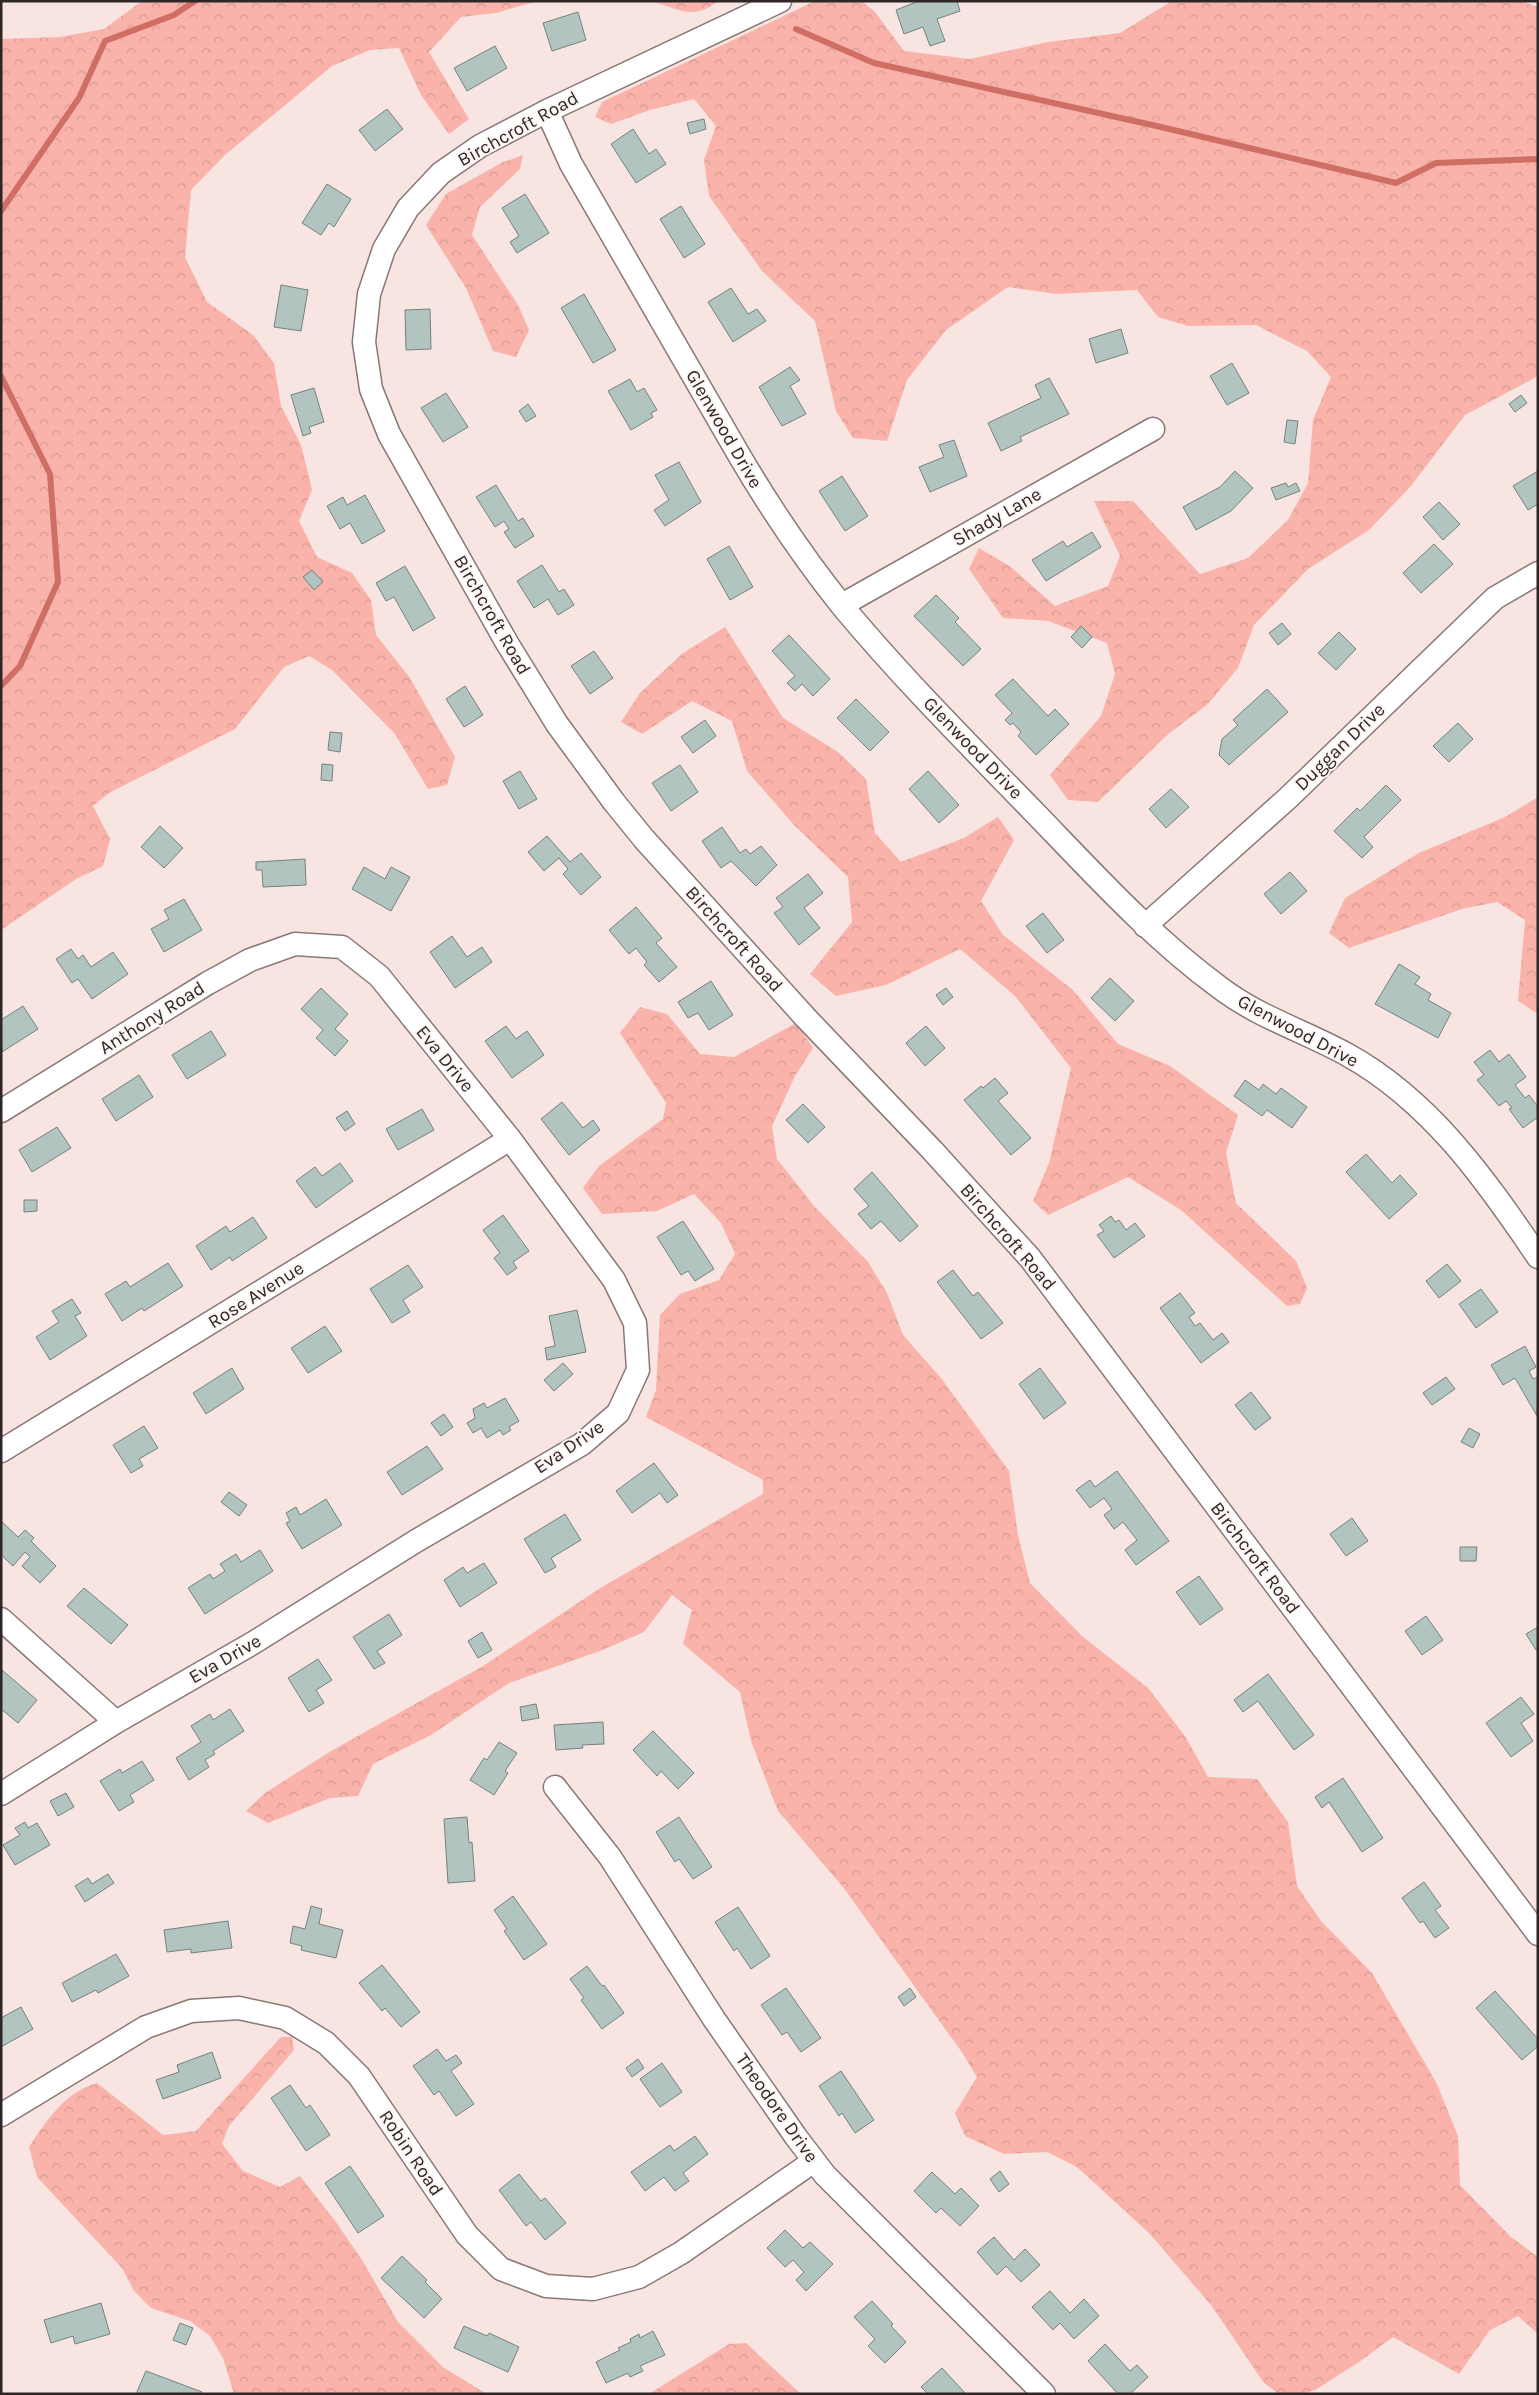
<svg xmlns="http://www.w3.org/2000/svg" width="1539" height="2395" font-family="Karla,sans-serif">
<defs>
<pattern id="forest-crowns" width="20" height="18" patternUnits="userSpaceOnUse" patternTransform="scale(1.25)"><rect width="20" height="18" fill="#f9b3aa"/><path d="M2 6a3 3 0 1 1 6 0M12 15a3 3 0 1 1 6 0" fill="none" stroke="#d69a92"/></pattern>
</defs>
<rect width="100%" height="100%" fill="#f8e5e2"/>
<path fill="url(#forest-crowns)" d="M142,1H538L496,13L461,17L429,52L469,119L449,134L421,95L399,48L370,50L332,66L225,155L191,190L185,257L207,302L253,335L274,363L281,406L301,445L312,490L299,521L317,557L352,573L371,600L376,635L410,678L455,757L447,785L428,789L395,734L332,670L309,656L284,667L235,729L109,793L93,806L110,839L103,866L76,879L1,930V39L60,37L104,29Z
M652,1H718C695,21 677,9 652,1Z
M815,1H862L875,12L904,51L970,59L1048,42L1120,33L1172,1H1522L1538,7V376L1465,415L1411,486L1369,530L1308,569L1254,625L1238,668L1208,704L1167,735L1098,802L1068,800L1050,775L1101,716L1115,674L1107,643L1048,621L1003,618L969,569L979,548L1011,567L1055,606L1108,586L1120,556L1094,501H1133L1200,574L1248,558L1288,520L1308,483L1313,420L1331,377L1307,351L1256,325L1188,326L1158,317L1137,290L1056,294L1008,287L946,330L907,380L887,441L853,438L836,411L815,321L762,271L709,196L704,160L716,126L694,99L650,110L611,124L595,117L602,102Z
M523,155L520,169L480,207L472,235L518,305L529,330L516,357L493,351L466,288L426,225L446,194L501,163Z
M725,627L783,718L838,752L866,779L875,833L901,862L964,838L998,817L1014,840L981,901L1003,935L1073,990L1118,1044L1170,1066L1238,1115L1226,1153L1236,1203L1296,1261L1307,1288L1300,1304L1287,1306L1181,1210L1128,1177L1048,1215L1033,1201L1049,1163L1071,1068L1015,996L960,949L886,985L836,996L810,974L852,922L848,877L795,826L747,771L732,721L692,701L642,734L621,722L640,693L683,653Z
M1538,797V1014L1518,1001L1525,920L1497,902L1462,909L1349,948L1329,933L1345,898L1419,853L1505,817Z
M640,1007L667,1014L700,1054L734,1057L796,1023L813,1048L795,1076L772,1126L777,1159L814,1206L868,1262L887,1293L903,1335L941,1378L1009,1471L1018,1535L1030,1583L1082,1636L1148,1688L1185,1736L1208,1777L1257,1779L1288,1822L1297,1886L1321,1921L1372,1973L1436,2082L1458,2136L1460,2185L1511,2237L1538,2257V2334L1518,2316L1490,2330L1459,2374L1393,2337L1359,2362L1315,2390L1301,2394H1279L1264,2383L1211,2305L1149,2233L1077,2167L1047,2152L1004,2154L965,2136L955,2113L977,2077L961,2051L843,1887L778,1811L751,1741L740,1692L683,1644L692,1610L672,1595L644,1632L600,1651L509,1683L431,1735L373,1764L358,1796L330,1798L268,1823L246,1811L265,1793L331,1751L483,1666L602,1587L763,1494V1480L646,1417L656,1390L660,1315L680,1294L719,1280L735,1254L721,1223L694,1194L657,1211L602,1214L583,1188L599,1166L663,1119L666,1103L620,1033Z
M281,2037H292L294,2050L229,2126L222,2144L243,2171L280,2187L300,2176L336,2222L362,2260L398,2322L444,2368L487,2394H234L223,2358L210,2336L190,2321L151,2308L134,2291L122,2268L37,2177L29,2147C47,2120 65,2092 97,2083L163,2135L196,2131Z
M746,2343L801,2394H649L729,2344Z"/>
<g fill="none" stroke-linecap="round" stroke-linejoin="round">
<path stroke="#cf6e64" stroke-width="6" d="M796,29L874,63L1161,127L1396,183L1436,163L1538,159
M1,211L79,98L105,41L174,15L195,1
M1,376L50,474L58,582L20,666L1,686"/>
</g>
<path fill="#b2c4c0" stroke="#72837f" d="M919,1H957L960,11L937,19L945,41L930,46L923,27L904,34L896,10Z
M578,12L586,40L552,51L543,23Z
M495,46L507,68L467,91L454,68Z
M387,109L403,129L375,151L359,130Z
M704,119L706,129L690,134L687,123Z
M633,129L649,154L656,149L666,164L636,183L611,144Z
M327,184L351,199L334,227L329,223L321,235L302,223Z
M525,194L549,233L517,253L510,242L519,236L502,208Z
M681,206L705,244L684,258L660,219Z
M281,285L308,290L301,331L274,327Z
M731,288L748,314L757,309L766,321L733,342L708,302Z
M584,294L616,350L593,363L561,308Z
M430,309L431,349L406,350L405,310Z
M1121,329L1128,353L1096,363L1089,339Z
M1232,363L1249,393L1227,405L1210,376Z
M790,367L800,380L790,386L806,414L782,426L759,387Z
M1049,378L1069,414L1020,437L1022,441L1001,451L988,423L1041,398L1035,385Z
M630,379L637,392L644,388L657,410L651,413L653,417L631,430L608,391Z
M314,388L324,422L309,427L311,433L303,436L291,395Z
M446,393L468,427L443,442L421,408Z
M1521,395L1527,403L1515,412L1509,404Z
M528,404L536,416L526,422L519,411Z
M1287,420L1298,421L1295,444L1284,442Z
M954,440L967,476L930,492L919,467L944,457L939,445Z
M679,462L701,502L665,526L654,510L669,500L655,475Z
M1235,471L1253,488L1231,511L1196,530L1183,507L1220,487Z
M1538,471V504L1528,510L1513,486Z
M842,476L868,516L845,531L819,491Z
M1286,483L1288,487L1296,483L1300,491L1276,500L1271,488Z
M496,485L518,521L523,518L534,536L515,548L504,532L509,529L504,521L495,527L476,497Z
M365,495L385,531L362,544L350,523L340,529L327,506L343,497L347,505Z
M1439,502L1460,524L1443,540L1423,517Z
M1092,532L1101,547L1046,581L1032,560L1063,541L1067,547Z
M1434,544L1453,564L1421,593L1403,573Z
M729,546L753,587L730,600L707,559Z
M542,565L559,592L564,589L574,605L558,615L548,599L534,608L517,581Z
M405,566L435,618L413,631L394,597L386,601L376,583Z
M312,570L323,582L314,590L303,577Z
M936,595L959,618L955,622L981,649L963,666L914,616Z
M1282,623L1291,634L1278,645L1269,633Z
M1081,626L1092,637L1082,648L1071,637Z
M1339,632L1356,649L1336,670L1318,653Z
M789,635L830,679L813,696L802,684L795,691L787,683L795,676L772,651Z
M594,651L613,678L590,694L571,666Z
M1013,679L1048,716L1055,709L1069,724L1036,755L1018,736L1021,732L1013,723L1010,725L1005,720L1012,713L995,695Z
M465,686L483,715L464,727L446,699Z
M1267,689L1288,712L1229,765L1219,755L1222,739L1238,725L1233,720Z
M856,699L889,732L870,751L837,718Z
M705,720L716,736L693,753L681,737Z
M1458,723L1473,739L1449,762L1433,746Z
M330,732L342,733L340,752L328,750Z
M322,764L333,765L332,781L321,780Z
M680,765L698,792L671,811L652,783Z
M520,771L537,799L519,809L503,781Z
M928,771L959,805L939,823L909,789Z
M1386,785L1401,800L1364,837L1373,847L1362,858L1334,831L1357,808L1360,811Z
M1171,789L1189,807L1166,828L1149,809Z
M160,826L183,848L164,868L141,847Z
M722,827L740,853L746,849L750,854L761,846L777,865L756,886L731,861L721,868L702,841Z
M547,836L570,862L581,853L601,877L581,895L563,874L568,869L559,858L544,871L528,852Z
M305,859L306,885L263,887L262,870H256V862Z
M364,867L385,879L391,867L410,877L391,911L352,889Z
M1290,872L1307,891L1281,914L1264,894Z
M808,874L823,893L804,908L820,928L799,945L774,913L783,907L776,898Z
M184,899L202,930L164,952L151,929L169,919L164,910Z
M636,907L662,938L656,943L677,967L659,982L644,965L647,962L636,948L629,954L609,930Z
M1043,913L1064,940L1047,953L1026,926Z
M452,936L467,957L482,947L492,962L455,988L430,952Z
M71,949L78,959L83,955L91,967L113,952L128,974L92,999L78,979L72,983L56,959Z
M1399,964L1420,977L1415,984L1431,994L1428,1000L1451,1013L1438,1038L1375,1004Z
M1110,978L1134,1001L1115,1021L1091,998Z
M711,981L733,1015L709,1030L698,1013L688,1018L678,1002Z
M321,988L348,1014L335,1029L348,1041L335,1056L316,1038L323,1030L301,1009Z
M946,988L953,997L943,1005L936,995Z
M23,1006L38,1029L2,1052L1,1020Z
M506,1026L516,1039L527,1031L544,1055L512,1078L485,1041Z
M926,1026L945,1048L925,1066L906,1043Z
M211,1031L226,1055L187,1079L172,1055Z
M1490,1050L1499,1062L1509,1054L1526,1077L1515,1085L1525,1098L1529,1095L1538,1107V1117L1523,1128L1509,1109L1512,1108L1506,1101L1499,1106L1477,1080L1484,1075L1474,1062Z
M139,1075L153,1097L116,1121L102,1099Z
M995,1078L1008,1093L998,1101L1031,1138L1011,1155L964,1100L981,1086L983,1088Z
M1245,1080L1259,1090L1263,1084L1276,1094L1281,1088L1307,1107L1292,1128L1267,1110L1262,1116L1234,1096Z
M562,1102L583,1128L593,1120L600,1130L569,1155L541,1119Z
M803,1104L825,1127L808,1143L786,1120Z
M422,1109L434,1130L398,1150L386,1129Z
M347,1111L355,1124L345,1131L336,1118Z
M57,1127L71,1148L32,1172L19,1150Z
M1366,1154L1392,1183L1400,1175L1417,1194L1389,1219L1346,1172Z
M340,1163L353,1181L316,1208L296,1181L315,1167L322,1176Z
M872,1172L918,1226L900,1242L881,1221L871,1229L858,1214L869,1206L854,1189Z
M24,1200H37V1211L24,1212Z
M503,1215L529,1251L513,1262L517,1268L507,1275L494,1258L500,1253L483,1230Z
M1111,1216L1115,1222L1119,1220L1126,1230L1135,1223L1145,1236L1114,1258L1097,1235L1104,1231L1099,1225Z
M253,1217L267,1238L232,1261L230,1257L211,1270L196,1246L226,1226L230,1232Z
M683,1221L714,1269L695,1281L688,1271L681,1275L657,1237Z
M168,1263L183,1286L144,1311L142,1308L122,1321L105,1294L126,1281L130,1287Z
M1447,1264L1461,1281L1439,1298L1426,1281Z
M408,1265L423,1287L403,1300L410,1312L392,1323L370,1289Z
M953,1270L973,1296L978,1292L1003,1323L981,1339L937,1282Z
M1481,1289L1498,1312L1476,1328L1459,1304Z
M1180,1293L1195,1313L1189,1317L1195,1326L1200,1323L1213,1340L1222,1333L1229,1342L1201,1363L1160,1308Z
M72,1299L81,1313L75,1316L87,1336L50,1360L36,1337L59,1322L52,1311Z
M577,1310L586,1352L547,1360L545,1348L555,1346L549,1316Z
M325,1326L342,1351L308,1373L291,1348Z
M1525,1346L1536,1367L1529,1371L1533,1379L1538,1377L1537,1416L1515,1378L1503,1385L1491,1365Z
M563,1363L573,1374L554,1391L544,1380Z
M232,1368L244,1389L206,1414L193,1393Z
M1040,1368L1066,1403L1044,1419L1019,1384Z
M1446,1377L1455,1389L1432,1405L1423,1393Z
M1251,1392L1271,1418L1255,1430L1235,1405Z
M505,1398L519,1421L509,1427L511,1430L503,1435L500,1430L487,1438L481,1428L473,1433L467,1423L475,1418L473,1409L484,1403L487,1408Z
M444,1414L453,1427L441,1436L431,1423Z
M144,1426L158,1448L139,1459L143,1466L131,1473L113,1445Z
M1469,1428L1480,1434L1473,1448L1461,1442Z
M427,1446L443,1469L402,1495L387,1472Z
M654,1463L678,1495L667,1503L660,1493L632,1513L616,1491Z
M1117,1471L1169,1541L1136,1565L1125,1550L1137,1540L1123,1522L1114,1529L1104,1515L1112,1509L1104,1498L1090,1508L1076,1490L1090,1480L1095,1487Z
M229,1492L247,1505L239,1516L221,1502Z
M326,1499L342,1525L302,1549L286,1523L290,1521L286,1513L296,1507L300,1515Z
M565,1514L581,1540L551,1558L556,1567L545,1573L524,1539Z
M1352,1518L1368,1541L1346,1556L1330,1534Z
M1,1521L18,1537L25,1530L34,1538L31,1541L56,1566L40,1583L22,1566L30,1557L25,1552L13,1566L1,1555Z
M1460,1547H1477L1476,1561H1460Z
M260,1550L273,1571L205,1614L188,1588L210,1574L213,1579L225,1571L220,1564L236,1554L241,1562Z
M484,1563L497,1583L460,1607L444,1580L463,1567L467,1573Z
M1199,1576L1223,1609L1200,1625L1176,1592Z
M84,1588L128,1625L111,1644L67,1606Z
M389,1614L402,1635L377,1651L385,1663L374,1669L353,1637Z
M1426,1616L1443,1640L1422,1655L1405,1631Z
M1538,1627V1649L1536,1650L1526,1634Z
M482,1632L492,1650L478,1658L468,1641Z
M318,1659L332,1680L316,1690L324,1703L309,1712L288,1678Z
M2,1670L37,1700L18,1723L1,1709Z
M1268,1674L1314,1735L1294,1750L1258,1701L1243,1712L1234,1700Z
M1521,1697L1534,1714L1521,1723L1533,1741L1511,1757L1486,1723Z
M536,1704L539,1718L522,1721L520,1707Z
M230,1709L244,1731L213,1751L215,1754L205,1760L209,1767L189,1780L176,1758L201,1742L191,1726L210,1714L213,1720Z
M603,1722L604,1744L582,1745L583,1748L556,1750L554,1725Z
M653,1731L694,1773L678,1789L661,1771L657,1776L633,1750Z
M499,1742L517,1753L505,1771L508,1773L494,1795L470,1780L484,1758L487,1760Z
M142,1761L154,1780L130,1795L134,1802L119,1811L100,1781L120,1769L122,1773Z
M1343,1778L1383,1838L1362,1852L1329,1802L1322,1808L1315,1797Z
M66,1793L74,1807L58,1816L50,1801Z
M467,1817L469,1843L472,1842L475,1881L448,1883L444,1819Z
M679,1817L712,1867L693,1879L679,1859L675,1862L656,1832Z
M25,1822L28,1828L37,1823L50,1845L15,1865L3,1845L20,1835L15,1828Z
M108,1874L114,1883L85,1902L75,1886L88,1878L92,1884Z
M1424,1882L1441,1906L1435,1910L1449,1928L1435,1938L1423,1921L1420,1923L1402,1898Z
M513,1896L547,1944L524,1960L504,1931L507,1929L494,1910Z
M311,1906L322,1909L319,1924L343,1930L336,1958L301,1950L302,1946L290,1943L293,1926L305,1929Z
M738,1907L770,1956L751,1969L737,1948L734,1951L715,1922Z
M228,1921L232,1948L191,1953V1949L167,1952L164,1930Z
M116,1954L129,1976L98,1993L96,1990L72,2002L62,1983Z
M382,1965L420,2012L401,2027L385,2008L382,2011L359,1983Z
M587,1966L602,1986L604,1985L624,2013L602,2029L581,2000L584,1998L570,1979Z
M786,1988L821,2038L801,2052L787,2032L782,2035L761,2005Z
M910,1988L916,1997L904,2006L898,1997Z
M1495,1991L1538,2039V2046L1522,2060L1476,2008Z
M21,2007L33,2029L1,2047V2018Z
M437,2049L446,2061L456,2055L462,2063L451,2071L474,2104L456,2116L439,2091L434,2095L413,2066Z
M212,2052L221,2078L163,2099L156,2080L179,2072L177,2065Z
M638,2059L644,2068L632,2077L626,2068Z
M662,2063L682,2092L660,2107L640,2079Z
M841,2071L874,2120L855,2133L842,2113L839,2116L819,2086Z
M290,2085L306,2108L310,2105L330,2135L306,2151L271,2098Z
M695,2136L708,2154L683,2173L689,2181L675,2191L664,2177L645,2191L631,2172L670,2145L674,2151Z
M350,2166L384,2216L358,2233L325,2183Z
M1000,2171L1009,2184L999,2192L990,2179Z
M932,2172L955,2194L961,2188L979,2206L960,2226L941,2208L936,2213L914,2191Z
M519,2174L541,2201L545,2198L566,2223L545,2240L531,2222L526,2226L499,2190Z
M785,2230L803,2248L810,2242L833,2264L806,2291L796,2280L804,2272L793,2260L785,2267L767,2248Z
M994,2237L1014,2260L1025,2249L1040,2265L1021,2282L1006,2266L997,2275L977,2252Z
M402,2256L427,2280L425,2282L442,2299L424,2318L381,2278Z
M1050,2291L1070,2313L1084,2299L1099,2316L1074,2339L1060,2323L1053,2330L1032,2307Z
M872,2301L893,2324L891,2326L906,2342L885,2363L868,2346L875,2339L854,2317Z
M101,2303L110,2334L75,2344L73,2336L51,2343L44,2320Z
M180,2323L193,2328L186,2345L173,2340Z
M464,2326L487,2336L489,2333L519,2347L508,2372L454,2348Z
M653,2331L665,2355L640,2366L643,2371L630,2377L628,2373L606,2383L596,2362L620,2350L618,2348L631,2342L630,2339L639,2334L640,2338Z
M1105,2344L1130,2371L1137,2365L1148,2377L1130,2394H1118L1088,2361Z
M942,2368L966,2394H928L921,2387Z
M146,2371L202,2392L201,2394H136Z"/>
<g fill="none" stroke-linecap="round" stroke-linejoin="round">
<defs>
<path id="street" d="M780,1L547,111L480,146L441,173L408,208L384,249L369,294L364,342L371,389L389,434L507,643L557,724L614,802L644,839L805,1017L932,1150L1030,1258L1538,1934
M547,111L571,164L739,455C769,506 806,561 843,607C903,679 970,746 1035,813C1094,874 1151,937 1219,987C1258,1017 1304,1031 1346,1054C1430,1100 1486,1180 1538,1257
M842,605L1153,429
M1145,926L1288,798L1495,598L1538,573
M1,1111L208,983L250,960L295,944L342,947L379,976L510,1139L614,1280L635,1323L638,1370L618,1413L582,1444L416,1541L253,1643L116,1722L1,1794
M1,1451L510,1139
M1,1619L116,1722
M555,1787L610,1857L714,2019L796,2137L825,2175L1044,2394
M1,2115L146,2027L191,2011L239,2008L285,2018L326,2043L359,2076L467,2235L501,2269L546,2286L593,2289L639,2277L681,2253L814,2161"/>
</defs>
<use href="#street" stroke="#897875" stroke-width="25"/>
<use href="#street" stroke="#fff" stroke-width="22"/>
</g>
<g text-anchor="middle" dominant-baseline="central" stroke-width="4" stroke-linejoin="round" paint-order="stroke">
<g font-size="19" fill="#2e2726" stroke="#fdf5f4">
<text transform="translate(518 129) rotate(-29)">Birchcroft Road</text>
<text transform="translate(724 429) rotate(60)">Glenwood Drive</text>
<text transform="translate(997 517) rotate(-30)">Shady Lane</text>
<text transform="translate(492 615) rotate(60)">Birchcroft Road</text>
<text transform="translate(1340 747) rotate(-44)">Duggan Drive</text>
<text transform="translate(973 748) rotate(46)">Glenwood Drive</text>
<text transform="translate(734 939) rotate(48)">Birchcroft Road</text>
<text transform="translate(152 1018) rotate(-32)">Anthony Road</text>
<text transform="translate(1298 1031) rotate(28)">Glenwood Drive</text>
<text transform="translate(445 1059) rotate(51)">Eva Drive</text>
<text transform="translate(1008 1237) rotate(49)">Birchcroft Road</text>
<text transform="translate(256 1295) rotate(-32)">Rose Avenue</text>
<text transform="translate(569 1447) rotate(-34)">Eva Drive</text>
<text transform="translate(1255 1558) rotate(53)">Birchcroft Road</text>
<text transform="translate(225 1659) rotate(-30)">Eva Drive</text>
<text transform="translate(777 2108) rotate(55)">Theodore Drive</text>
<text transform="translate(411 2153) rotate(56)">Robin Road</text>
</g>
</g>
<rect width="1539" height="2395" fill="none" stroke="#2e2726" stroke-width="5"/>
</svg>
